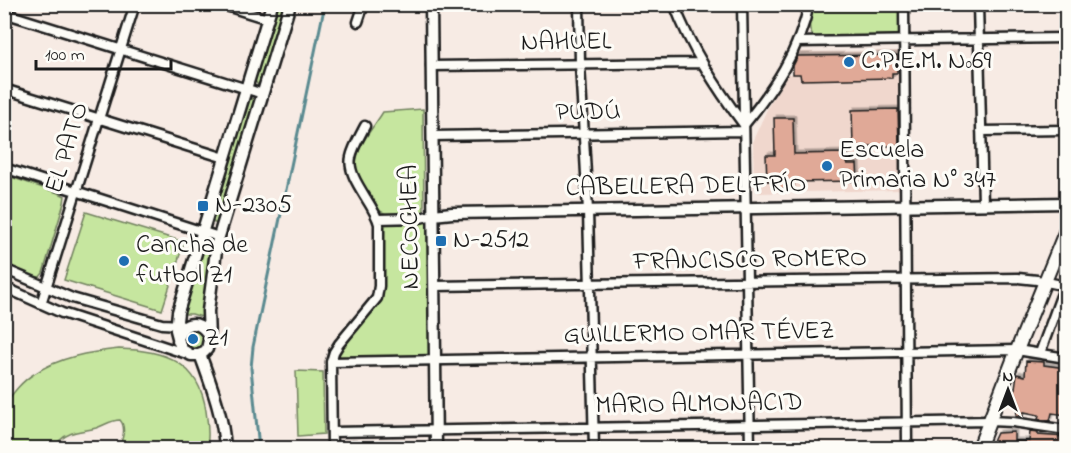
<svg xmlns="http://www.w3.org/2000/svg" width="1071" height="453" font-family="'Indie Flower',sans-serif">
<defs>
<filter id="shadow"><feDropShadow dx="2.5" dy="-2.5" stdDeviation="0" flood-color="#0004"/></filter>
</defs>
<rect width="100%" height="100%" fill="#f7ebe4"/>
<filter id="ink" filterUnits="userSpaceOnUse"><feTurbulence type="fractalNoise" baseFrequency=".0167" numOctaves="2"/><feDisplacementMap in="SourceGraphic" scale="12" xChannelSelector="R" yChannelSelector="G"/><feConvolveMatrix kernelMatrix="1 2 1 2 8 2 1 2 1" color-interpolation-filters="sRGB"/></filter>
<g filter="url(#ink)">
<path fill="#f0d7cd" d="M898,51L900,190L759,193L754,186L753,140L769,105L788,74H793V56L796,52Z"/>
<path fill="#c6e69f" stroke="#71815e" stroke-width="1.5" d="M278,5H285L261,82L258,85L255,81Z
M812,5H903L900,35L894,37H814C806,29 811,15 812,5Z
M251,98L255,100V102L218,221L217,223H214L212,220L249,100Z
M423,109L424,213L386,214L380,211L376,207L357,172C352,150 372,130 383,112Z
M5,175L61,194L65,196L64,203L43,273L40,277L33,276L5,264Z
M86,212L184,242L162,310L64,280Z
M428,222L429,357L341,358L337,352L382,298V223Z
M207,241L211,242V244L202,317L192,314H182L205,242Z
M183 340a11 11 0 1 1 22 0a11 11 0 1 1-22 0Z
M119,349C163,350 199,361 206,411C208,423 209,436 207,448H119C122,440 127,428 120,420C111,420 105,425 96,428C82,432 70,430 59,441L60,448H5V404C13,393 22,381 34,374C59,357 90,352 119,349Z
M296,371L323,372L324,434L298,436Z"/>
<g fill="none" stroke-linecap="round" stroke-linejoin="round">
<path stroke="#5a8a90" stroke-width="3" d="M259,448L251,368L253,347L325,4"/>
</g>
<path fill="#e0a997" stroke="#1c1c1c" stroke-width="1.5" filter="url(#shadow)" d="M897,55V73H892V78L801,80L800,74H793V66L798,56Z
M898,109L899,146H853L852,110Z
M774,118H793L794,154L847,153V164H857L858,181L792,182V189H775V181H767L766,155H775Z
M1026,361L1044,362V365L1066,368V415L1052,413L1050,421L1038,419L1039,415L1024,412L1023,416L1016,415L1019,402L1013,401L1015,388L1017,374L1025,376Z
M1014,432V441H1029L1030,432L1038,433V435L1066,437V448H990L997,433Z"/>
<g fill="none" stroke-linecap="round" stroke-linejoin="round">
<defs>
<path id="minor" d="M220,4L268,19
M579,4L580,64L588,211L594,448
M674,4C691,49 716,87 744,125C773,90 800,50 809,4
M742,4L750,448
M904,4L907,448
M978,4L983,204
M4,13L263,94
M358,22L364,4
M797,42L1066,38
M431,66L701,63
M4,89L225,158
M981,131L1066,130
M432,136L744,131
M4,168L219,237
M378,219L420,218L433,215
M4,269L72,298L162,324L180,325
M434,286L1018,278L1037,280L1066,286
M4,287L62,313L184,353
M41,304L135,4
M1040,353L1065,285
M331,362L1017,350L1066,358
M332,432L989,421L1013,422L1066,430
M332,448L331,362L334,352L339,344L377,298L379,286V224C374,203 346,178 351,157C353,147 360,136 365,126"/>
<path id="tertiary" d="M272,4L178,312L176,330L181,349L191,355H196L204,352L207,349L209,340L208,311L217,243L290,4
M431,4L436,448
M433,215L452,213L1066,203
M178,341C180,322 198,318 208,334
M200,354C211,385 223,415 225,448"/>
<path id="primary" d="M979,448L1017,350L1066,230"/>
</defs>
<use href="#minor" stroke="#1c1c1c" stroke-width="13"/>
<use href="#tertiary" stroke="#1c1c1c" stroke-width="15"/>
<use href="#primary" stroke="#1c1c1c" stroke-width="16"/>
<use href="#minor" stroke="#fdfcf7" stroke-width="8"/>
<use href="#tertiary" stroke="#fdfcf7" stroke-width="10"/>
<use href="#primary" stroke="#fdfcf7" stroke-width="12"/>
</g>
</g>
<g fill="#1f6fb2" stroke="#fdfcf7" stroke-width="2">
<circle cx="849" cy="62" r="6"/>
<circle cx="827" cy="166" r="6"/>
<rect x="197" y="200" width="12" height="12" rx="3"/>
<rect x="435" y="235" width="12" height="12" rx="3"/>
<circle cx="124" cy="261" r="6"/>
<circle cx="193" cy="339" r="6"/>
</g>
<g text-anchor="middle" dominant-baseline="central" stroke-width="6" stroke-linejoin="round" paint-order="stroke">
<g font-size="26" fill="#1c1c1c" stroke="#fdfcf7">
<text transform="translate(566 43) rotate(-1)">NAHUEL</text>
<text transform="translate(588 113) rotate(-1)">PUDÚ</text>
<text transform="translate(68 148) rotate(-73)">EL PATO</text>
<text transform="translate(686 187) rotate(-1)">CABELLERA DEL FRÍO</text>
<text transform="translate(411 227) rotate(-91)">NECOCHEA</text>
<text transform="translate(750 261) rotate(-1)">FRANCISCO ROMERO</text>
<text transform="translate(699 334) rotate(-1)">GUILLERMO OMAR TÉVEZ</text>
<text transform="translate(699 405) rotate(-1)">MARIO ALMONACID</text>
</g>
<g font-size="26" fill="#1c1c1c" stroke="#fdfcf7" text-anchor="start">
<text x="861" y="62">C.P.E.M. Nº69</text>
<text x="839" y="151">Escuela<tspan x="839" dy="30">Primaria N° 347</tspan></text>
<text x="215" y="206">N-2305</text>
<text x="453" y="241">N-2512</text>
<text x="136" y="246">Cancha de<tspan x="136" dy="30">futbol Z1</tspan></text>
<text x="205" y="339">Z1</text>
</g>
</g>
<rect width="1071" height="453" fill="none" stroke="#fdfcf7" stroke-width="24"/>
<rect x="12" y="12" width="1047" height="429" fill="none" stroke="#1c1c1c" stroke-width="2" filter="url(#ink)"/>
<g transform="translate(1008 390)" stroke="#fdfcf7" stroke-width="4.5" paint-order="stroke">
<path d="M0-4.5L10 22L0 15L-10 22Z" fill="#1c1c1c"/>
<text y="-9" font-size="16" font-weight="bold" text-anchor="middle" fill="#1c1c1c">N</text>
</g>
<path d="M36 60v9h135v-9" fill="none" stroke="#1c1c1c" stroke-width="3"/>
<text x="45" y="60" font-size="18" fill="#1c1c1c" stroke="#fdfcf7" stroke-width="4.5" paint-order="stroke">100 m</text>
</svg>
